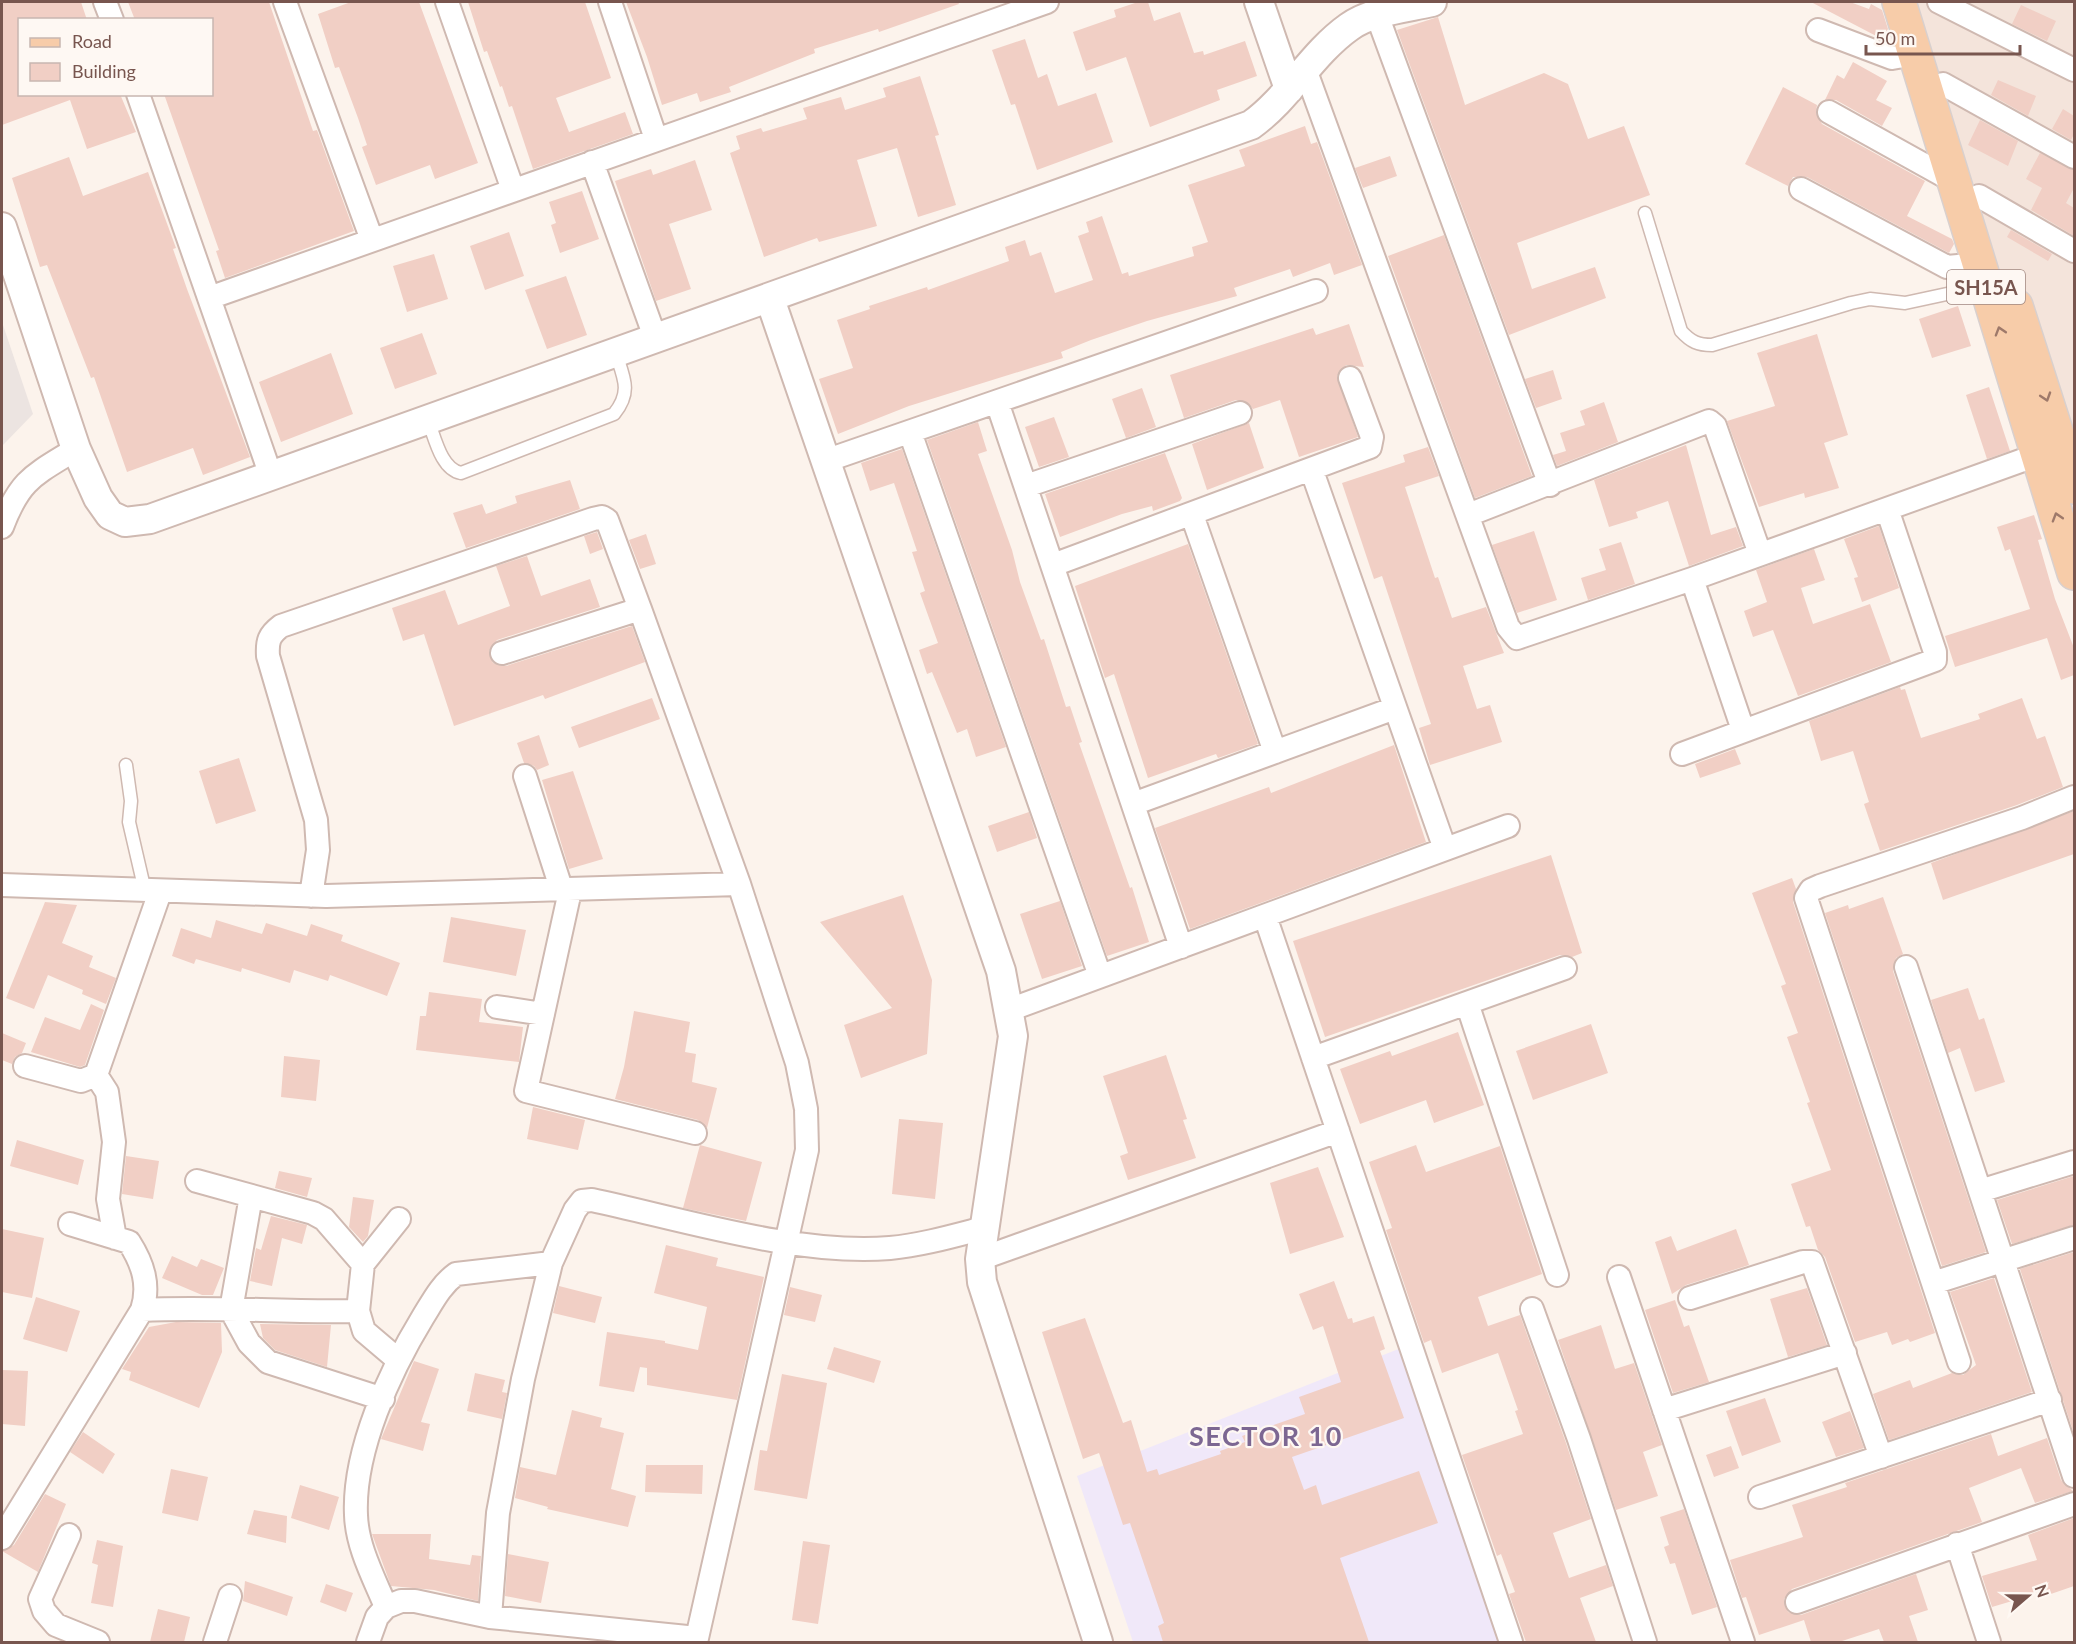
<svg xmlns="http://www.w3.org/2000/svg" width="2076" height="1644" font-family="Lato,sans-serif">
<rect width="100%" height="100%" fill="#fcf3ec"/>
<path fill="#f4e4db" d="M1890,2H2074V542Z"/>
<path fill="#ece4e1" d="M2,322L33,414L2,446Z"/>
<path fill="#f0e8f9" d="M1401,1348L1498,1642H1133L1077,1476Z"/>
<path fill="#f1cfc5" d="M2,2H81L87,20H20V94H120L136,132L87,149L70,100L2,125Z
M128,2H269L313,131L317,130L354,231L225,278L216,251L219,250L164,94H212V20H135Z
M351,2H419L478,163L435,179L430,165L376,185L362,147L367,145L358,118L339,67L335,68L318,14Z
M468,2H585L611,78L556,98L569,132L625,112L633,134L533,169L512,106L509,107L502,86L500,87L487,51L484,52Z
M626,2H958L959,4L879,32L878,29L814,49L815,53L729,87L731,92L700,102L697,93L662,105L647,57Z
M1138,2H1148L1154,21L1180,12L1194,53L1203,51L1204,55L1245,41L1257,76L1217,90L1220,100L1150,127L1126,57L1086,71L1073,32L1116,17L1114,10Z
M1811,2H1850L1869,9L1871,4L1882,10L1888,29L1882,39Z
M2021,5L2056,21L2047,41L2012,24Z
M1438,17L1465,105L1544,73L1568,84L1588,139L1624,126L1650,195L1517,243L1532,289L1595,267L1606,298L1509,335L1397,30Z
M1025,39L1038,78L1047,74L1058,106L1096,93L1113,142L1037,170L1015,104L1011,105L992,50Z
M1853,62L1887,81L1876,100L1892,108L1882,126L1836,100H1825L1837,75L1844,79Z
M920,76L939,135L935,136L956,205L918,217L897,148L857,160L877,226L819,242L817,238L764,257L730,153L740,149L736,136L761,128L763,132L807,119L803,108L841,97L845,110L886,97L883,88Z
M1998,80L2036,96L2028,116L1991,95Z
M1783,87L1817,105L1816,113L1822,124L1925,181L1907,216L1952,239L1954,244L1949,253L1807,177H1793L1788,186L1745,164Z
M2063,109L2074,116V134L2071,140L2052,129Z
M1980,120L2018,141L2008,166L1968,145Z
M1305,126L1311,144L1317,142L1362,265L1334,275L1330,263L1293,277L1290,269L1234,288L1237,296L1147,321L1091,340L1061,352L1063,358L909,406L838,434L819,379L853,368L837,320L870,309L869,306L927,287L928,290L1009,261L1005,247L1025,240L1030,256L1041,252L1055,293L1093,280L1078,236L1089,232L1086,222L1102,216L1122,274L1128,272L1129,276L1194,256L1192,247L1208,242L1188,185L1245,166L1239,150Z
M2040,153L2074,170V188L2066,203L2074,208V236L2031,210L2042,188L2026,179Z
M1390,156L1397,176L1363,188L1355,168Z
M69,157L83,196L148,172L176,248L173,249L187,289L250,457L203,475L193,448L127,472L94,377L91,378L47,265L40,267L12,178Z
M695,160L712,210L669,224L691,289L656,301L615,181L651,169L653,175Z
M582,191L599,239L560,253L551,225L556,223L549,202Z
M2011,230L2052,254L2048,261L2007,237Z
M509,232L524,276L485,290L470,246Z
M1444,235L1532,476L1475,498L1388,256Z
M434,254L448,299L407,312L393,266Z
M566,276L587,335L547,349L525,290Z
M1958,306L1971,346L1932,358L1919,319Z
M1349,324L1364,367L1346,365L1337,376L1358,437L1299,457L1280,400L1253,409L1248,403L1236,400L1184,418L1170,375L1313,328L1316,335Z
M422,333L437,374L395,389L380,348Z
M1817,334L1848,435L1824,443L1839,488L1805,498L1804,493L1759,507L1727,421L1775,406L1757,353Z
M331,353L353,414L281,442L259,382Z
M1553,370L1562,399L1536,408L1525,379Z
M1989,387L2010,451L1987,459L1966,395Z
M1142,388L1156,427L1126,438L1112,399Z
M1604,402L1618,442L1557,466L1553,455L1566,451L1560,433L1585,425L1580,411Z
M1054,417L1069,457L1039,467L1025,427Z
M978,422L987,451L978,454L1012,550L1020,582L1041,640L1044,639L1066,707L1070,706L1082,742L1079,743L1130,888L1132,887L1149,942L1107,956L927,440Z
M1249,423L1264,468L1207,490L1192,444Z
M1686,445L1711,535L1736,527L1743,546L1689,566L1668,501L1636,512L1638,518L1609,527L1594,480Z
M1428,447L1439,476L1405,487L1435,578L1438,577L1452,618L1486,607L1504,653L1463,666L1477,709L1490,705L1502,742L1430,765L1419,728L1431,724L1382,576L1374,579L1342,483L1405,462L1403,455Z
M902,449L1006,747L976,757L967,729L957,733L932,672L927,674L919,650L938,643L920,593L925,591L912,552L917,551L894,483L870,491L861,463Z
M1165,453L1182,498L1180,501L1153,511L1152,506L1122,514L1060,537L1045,494Z
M570,480L580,509L466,548L453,513L482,504L486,514L517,503L515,496Z
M2034,515L2042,539L2038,540L2055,599L2074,648V675L2061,680L2047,638L1955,667L1945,636L2030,609L2010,549L2005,551L1997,527Z
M1879,526L1899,588L1862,602L1854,578L1858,577L1844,539Z
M1534,531L1557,600L1517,613L1492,545Z
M597,532L603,549L590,554L584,536Z
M646,534L656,564L640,569L629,540Z
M1621,542L1635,584L1588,600L1581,578L1606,570L1599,549Z
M1188,544L1258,744L1218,758L1216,754L1148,778L1114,674L1105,678L1075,586Z
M1814,549L1825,580L1801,588L1813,624L1870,604L1891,662L1798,696L1773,630L1753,637L1744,611L1767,602L1756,570Z
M527,556L541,596L590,579L600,607L497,640L489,651L493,663L506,666L632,626L645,662L545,699L543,695L454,726L424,634L403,641L392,608L445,590L458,625L510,606L496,566Z
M1900,687L1901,690L1905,689L1921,738L1980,719L1978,714L2022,698L2037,739L2045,736L2063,787L2017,805L1880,851L1864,804L1869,802L1853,751L1821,761L1809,721Z
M652,698L660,719L579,748L571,727Z
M539,735L549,765L537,770L534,766L524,763L517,743Z
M1394,745L1426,842L1190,929L1155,828L1269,787L1271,793Z
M1735,749L1741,764L1700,778L1695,764Z
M239,758L256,811L216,824L199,771Z
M573,771L603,859L569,869L542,780Z
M2074,811V854L1943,900L1931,863Z
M1029,812L1037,838L997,852L988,826Z
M1551,855L1582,953L1572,957L1560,955L1325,1037L1293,941Z
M1792,878L1796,889L1793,902L1935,1333L1910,1342L1908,1339L1892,1345L1887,1332L1855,1342L1825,1257L1818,1250L1810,1226L1806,1227L1791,1184L1831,1170L1807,1103L1810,1102L1787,1037L1798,1033L1781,986L1786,984L1752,893Z
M903,895L932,980L927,1054L861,1078L844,1025L892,1008L820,922Z
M1883,897L1903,954L1896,958L1893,971L1986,1252L1942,1266L1825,913L1848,905L1849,909Z
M1060,901L1082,966L1042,979L1020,914Z
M45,902L77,905L62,943L93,956L89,967L116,978L106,1004L82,994L83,990L48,975L34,1009L6,998Z
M451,917L526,930L516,976L443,962Z
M216,920L262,934L266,923L307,936L311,924L343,935L341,941L400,963L387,996L330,975L328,981L294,970L290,983L242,968L241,972L196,959L194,964L172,956L181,928L211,938Z
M1968,988L1979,1020L1984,1018L2005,1082L1975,1092L1960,1048L1948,1053L1931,1000Z
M429,992L482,999L479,1022L523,1027L519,1062L416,1050L420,1016H426Z
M91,1004L104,1010L85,1065L80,1067L31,1052L45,1017L80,1030Z
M634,1011L690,1022L685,1052L696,1054L692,1082L717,1088L707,1128L698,1120L615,1099L624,1067Z
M1591,1024L1608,1073L1533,1100L1516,1051Z
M1458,1032L1484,1105L1434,1123L1426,1100L1360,1124L1340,1069L1390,1051L1392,1056Z
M2,1033L26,1043L22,1053L15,1057L12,1064L2,1060Z
M1166,1055L1187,1119L1183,1120L1196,1158L1128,1180L1120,1156L1128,1153L1103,1076Z
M284,1056L320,1060L316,1101L281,1097Z
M533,1107L585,1120L578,1150L527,1139Z
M899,1119L943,1123L935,1199L892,1194Z
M17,1140L84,1160L78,1185L10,1166Z
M700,1145L762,1162L746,1221L683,1208Z
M1416,1145L1426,1172L1500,1146L1542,1274L1478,1297L1488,1326L1520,1315L1566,1443L1591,1519L1553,1533L1569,1578L1606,1565L1613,1586L1580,1598L1596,1642H1526L1509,1594L1515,1592L1501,1554L1497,1556L1462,1455L1523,1434L1515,1411L1518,1410L1498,1353L1442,1373L1431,1340L1424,1343L1386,1230L1392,1228L1369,1162Z
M126,1156L159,1161L153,1199L122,1194Z
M1318,1167L1344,1237L1290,1254L1270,1183Z
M279,1171L312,1178L307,1197L275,1188Z
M2074,1176V1225L2012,1244L1997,1200Z
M353,1197L374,1200L368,1236L363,1242L349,1227Z
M271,1216L307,1225L302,1244L282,1238L272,1286L250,1281L256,1248L261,1250Z
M2,1229L44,1238L32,1298L2,1292Z
M1736,1229L1749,1265L1686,1285L1672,1294L1655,1242L1671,1236L1677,1251Z
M666,1245L718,1258L716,1266L764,1277L737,1400L647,1385V1368L640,1367L634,1392L599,1386L607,1332L665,1341V1343L698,1350L707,1307L654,1293Z
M2074,1252V1434L2020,1269Z
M172,1256L197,1267L201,1259L224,1268L213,1295H202L162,1278Z
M1994,1278L2032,1392L1889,1440L1873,1394L1910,1380L1913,1388L1952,1373L1963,1375L1976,1365L1950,1292Z
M1334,1281L1348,1319L1352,1318L1353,1323L1374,1316L1385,1349L1380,1351L1404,1418L1292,1457L1304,1490L1316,1485L1322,1505L1419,1471L1438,1523L1340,1558L1369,1642H1163L1158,1626L1164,1623L1130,1523L1123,1525L1099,1453L1083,1459L1042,1332L1085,1318L1123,1423L1131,1420L1147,1472L1157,1469L1159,1475L1221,1454L1220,1451L1245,1442L1242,1436L1305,1414L1299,1397L1341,1382L1323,1326L1313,1330L1299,1294Z
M559,1286L602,1297L595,1323L553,1313Z
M790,1287L822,1295L815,1322L784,1315Z
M1807,1288L1827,1345L1788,1357L1770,1299Z
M36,1297L80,1311L67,1352L23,1339Z
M1675,1300L1684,1327L1689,1325L1709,1382L1673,1393L1645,1310Z
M176,1322L221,1323L222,1352L199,1408L129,1380L131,1372L122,1369L149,1327Z
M260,1324L331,1325L327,1367L275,1350L263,1338Z
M1601,1325L1615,1369L1634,1363L1662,1445L1643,1452L1658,1496L1616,1510L1558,1340Z
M834,1347L881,1361L874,1383L827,1369Z
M414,1361L439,1369L421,1422L430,1424L423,1451L381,1439Z
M2,1370L28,1371L25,1426L2,1424Z
M475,1373L505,1380L502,1392L507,1393L502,1419L467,1411Z
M782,1374L827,1383L807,1499L754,1490L760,1450L767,1451Z
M1765,1398L1781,1442L1742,1456L1726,1411Z
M572,1410L602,1418L600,1427L624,1433L611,1489L636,1496L628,1527L547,1509L548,1507L515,1498L520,1467L556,1475Z
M1850,1411L1864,1448L1836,1457L1822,1422Z
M83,1432L115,1454L103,1474L70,1452Z
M1991,1434L1998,1456L2047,1438L2061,1480L2073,1491L2035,1503L2021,1468L1969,1488L1982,1522L1792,1589L1784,1599L1788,1612L1801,1615L1916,1574L1928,1610L1909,1616L1918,1642H1884L1879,1629L1839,1642H1811L1804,1620L1759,1635L1746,1597L1742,1598L1730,1560L1803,1537L1792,1505L1847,1487L1845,1483Z
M1731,1446L1739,1468L1714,1477L1706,1455Z
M646,1465H703L702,1494L645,1492Z
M171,1469L208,1477L198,1521L162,1513Z
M300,1485L339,1497L329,1530L291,1518Z
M45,1494L66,1504L38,1572L2,1551L14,1545Z
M1684,1509L1717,1607L1692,1615L1675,1563L1670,1564L1664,1547L1669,1545L1660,1517Z
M254,1510L287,1516L286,1543L247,1534Z
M2074,1518V1586L2048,1595L2046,1591L1992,1607L1982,1576L2037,1560L2028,1535Z
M372,1534H431L429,1559L470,1565L472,1555L481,1556L478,1601L434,1590L391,1586Z
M97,1540L123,1546L113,1607L91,1603L98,1565L92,1563Z
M803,1541L830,1545L818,1624L792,1620Z
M508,1554L549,1562L541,1603L505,1596Z
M245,1581L293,1597L287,1616L243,1601Z
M326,1584L353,1593L346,1612L320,1602Z
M158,1609L190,1617L184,1642H150Z"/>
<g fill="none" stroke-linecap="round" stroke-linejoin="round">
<defs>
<path id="service" d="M1645,213L1681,331C1691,342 1698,345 1712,345L1851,303L1870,299L1905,303L1984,286
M428,420C435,438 441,469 461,473L614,414C632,392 624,378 616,354
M126,765L131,801L129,822L145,891"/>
<path id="minor" d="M105,2L112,20
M285,2L372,240
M447,2L513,190
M610,2L656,139
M1939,2L2074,70
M1377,15L1550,485
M1818,30L1892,58L1915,54
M1305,69L1508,627L1517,638L1692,579L2051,450
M1943,84L2074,157
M138,94L271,476
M1829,112L1955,182
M592,162L656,340
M1801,189L1947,267L1980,264
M1979,196L2074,251
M209,298L1047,2
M997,402L1181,947
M910,432L1100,976
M825,461L1316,291
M1312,471L1445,849
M1026,486L1240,413
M1192,515L1275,752
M1468,515L1709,421L1715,426L1760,554
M2,527C20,479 34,475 76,449
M1053,565L1370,447L1372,437L1350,378
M1692,579L1743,730
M1682,754L1935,660V652L1887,509
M525,776L562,891
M1133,804L1395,708
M2,885L326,896L739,884
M570,891L526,1091L695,1133
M311,896L318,850L316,820L268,656C267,641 269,635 281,626L593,519L602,517L607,520L640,609L502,653
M1265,916L1511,1642
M1906,967L2074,1476
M1467,1003L1557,1275
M497,1007L543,1014
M1009,1010L1508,826
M1313,1058L1565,968
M25,1066L81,1081L96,1075L160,892
M96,1075L107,1092L114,1142L108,1199L115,1238
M197,1181L313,1213L324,1219L363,1264
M1980,1191L2074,1162
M251,1196L231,1310L249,1343L268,1362L383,1399
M980,1259L1338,1131
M1619,1277L1743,1642
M1933,1283L2074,1238
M1690,1298L1803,1262H1812L1881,1457
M1532,1309L1579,1439L1645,1642
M142,1310C214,1306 286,1313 358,1311
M397,1359L364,1331L358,1311L363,1264L399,1219
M1959,1362L1806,898L1811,890L1820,886L2022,818L2074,797
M1664,1410L1845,1353
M1760,1497L2050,1400
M69,1535L40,1599L44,1611L56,1625L98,1642
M2,1538L142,1310C150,1285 143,1264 129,1242L70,1224
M1957,1544L1989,1642
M1797,1602L2074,1504
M386,1607C374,1578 357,1547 356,1515C353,1451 390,1371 423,1317C433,1301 441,1285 456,1274L551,1263L575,1210L582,1201L592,1200C681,1219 799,1256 890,1248C922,1245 953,1236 984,1228
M490,1617L498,1513L523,1379L551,1263
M215,1642L230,1596
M368,1642L377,1617L386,1607L401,1601H415L490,1617L697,1638L807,1150L806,1109L797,1063L739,884L640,609"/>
<path id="tertiary" d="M1259,2L1289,89
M2,227L76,449L98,498L110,515L125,522L150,519L1251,125C1289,98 1311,54 1349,27C1371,11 1406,8 1432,2
M770,299L1001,971L1013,1036L980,1259L982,1282L1098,1642"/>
<path id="primary" d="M1899,2L2074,573
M2016,306L2074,487"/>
</defs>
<use href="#service" stroke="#cfb9b1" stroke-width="15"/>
<use href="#minor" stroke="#cfb9b1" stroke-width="26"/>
<use href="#tertiary" stroke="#cfb9b1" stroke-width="32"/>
<use href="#primary" stroke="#d9d0ce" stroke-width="36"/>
<use href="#service" stroke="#fff" stroke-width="12"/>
<use href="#minor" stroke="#fff" stroke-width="22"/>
<use href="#tertiary" stroke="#fff" stroke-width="28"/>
<use href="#primary" stroke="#f7cca9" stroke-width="33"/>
</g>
<defs><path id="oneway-chevron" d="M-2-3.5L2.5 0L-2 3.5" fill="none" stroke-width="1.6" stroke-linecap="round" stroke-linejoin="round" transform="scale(1.5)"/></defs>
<g stroke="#9e796a">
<use href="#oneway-chevron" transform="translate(2000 331) rotate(-107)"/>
<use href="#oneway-chevron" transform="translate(2046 397) rotate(72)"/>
<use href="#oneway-chevron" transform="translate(2057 517) rotate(-107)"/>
</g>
<g text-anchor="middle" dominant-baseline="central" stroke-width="4.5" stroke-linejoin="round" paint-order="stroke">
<rect fill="#fef8f3" stroke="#a08780" stroke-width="1.5" x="1947" y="270" width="78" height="34" rx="4.5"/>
<g font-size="20" font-weight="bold" fill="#78564f">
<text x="1986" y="287">SH15A</text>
</g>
<g font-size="27" font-weight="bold" letter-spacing="1.5" fill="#7c6792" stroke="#fef8f3">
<text x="1266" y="1435">SECTOR 10</text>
</g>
</g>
<rect width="2076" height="1644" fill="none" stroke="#78564f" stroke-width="6"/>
<rect x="18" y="18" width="195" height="78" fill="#fef8f3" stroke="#c8b7b1" stroke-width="1.5"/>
<rect x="30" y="38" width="30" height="9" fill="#f7cca9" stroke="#c8b7b1" stroke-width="1.5"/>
<text x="72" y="48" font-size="18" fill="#78564f">Road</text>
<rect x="30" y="63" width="30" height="18" fill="#f1cfc5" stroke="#c8b7b1" stroke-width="1.5"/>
<text x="72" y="78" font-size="18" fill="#78564f">Building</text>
<g transform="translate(2028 1596) rotate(70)" stroke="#fef8f3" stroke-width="4.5" paint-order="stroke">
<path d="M0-4.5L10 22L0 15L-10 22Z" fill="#78564f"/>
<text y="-9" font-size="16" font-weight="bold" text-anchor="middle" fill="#78564f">N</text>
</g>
<path d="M1866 45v9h154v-9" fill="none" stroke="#78564f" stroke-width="3"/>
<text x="1875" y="45" font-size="18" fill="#78564f" stroke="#fef8f3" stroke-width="4.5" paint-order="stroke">50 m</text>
</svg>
